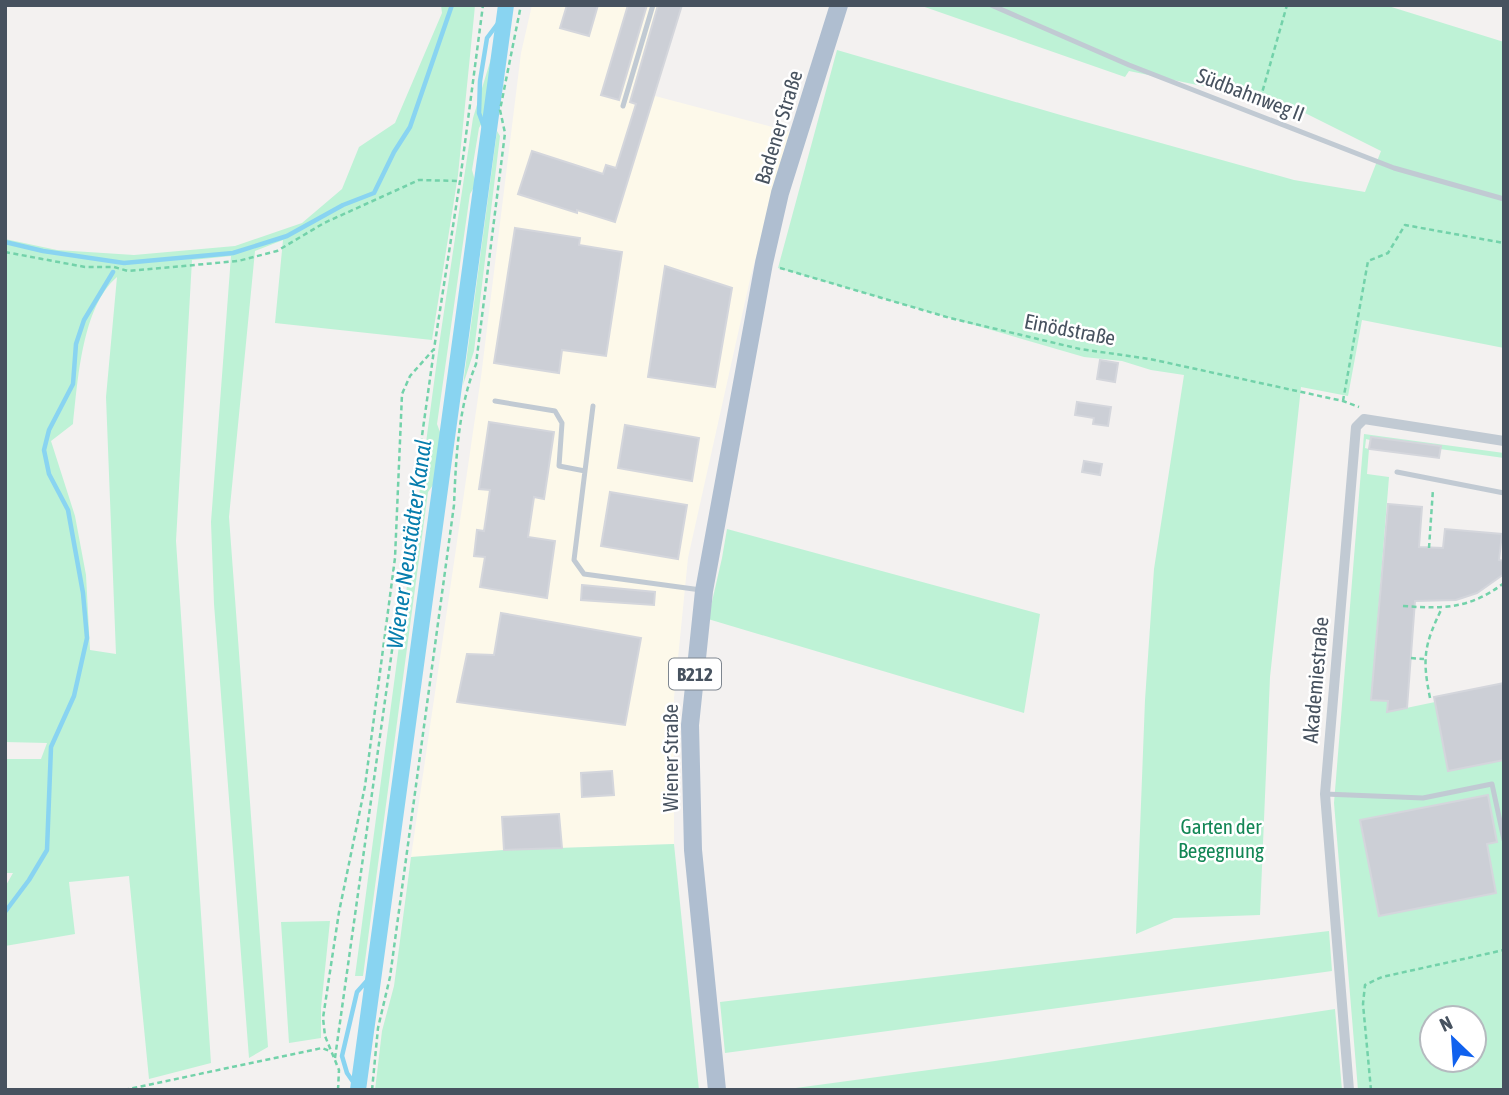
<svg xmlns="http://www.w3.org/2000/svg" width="1509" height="1095" font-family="'Asap Condensed',sans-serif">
<rect width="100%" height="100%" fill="#f3f1f0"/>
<path fill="#fdf9ea" d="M532,5H682L655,96L791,132L751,275L688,558L674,698V844L504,850L411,857L481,377L521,53Z"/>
<path fill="#bef2d6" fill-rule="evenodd" d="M441,5H475L474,16L458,175L432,340L275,323L283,240L255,251L229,517L268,1047L249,1058L214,604L211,522L231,256L192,260L176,541L211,1063L149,1079L129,876L69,882L75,934L5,946V887L13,873H5V759H41L47,743L5,742V239L57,250L134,255L235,246L302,223L342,189L359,147L395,123L442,13ZM117,277L106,397L116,654L90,650L86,575L75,516L51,441L73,424C78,379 82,307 117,277Z
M919,5H1385L1504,42V348L1362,320L1348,396L1301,387L1270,677L1260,915L1174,918L1136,934L1145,700L1154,569L1184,375L1151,370L1122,361L1084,357L778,268L837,50L1064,116L1294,180L1365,192L1381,151L1285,103L1129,71L1125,77Z
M496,42L488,112L479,128L472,170L476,184L470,194L437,424L443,440L439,477L428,492L363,976H355L439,345L473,118Z
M497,131L500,136L474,351L463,385Z
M1364,434L1504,453V458L1440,449V446L1371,437L1370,440L1366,439L1365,448L1369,449L1367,474L1389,477L1371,700L1388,701L1387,712L1435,702L1504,760V1090H1358L1334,803ZM1432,1018H1474V1060H1432Z
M727,529L1040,614L1024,713L708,619L722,558Z
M674,844L699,1090H375L382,1031L394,986L411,857L504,850Z
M330,921L321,1008V1038L289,1043L281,922Z
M1329,931L1332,971L725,1053L720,1002Z
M1335,1009L1342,1090H781L988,1062Z"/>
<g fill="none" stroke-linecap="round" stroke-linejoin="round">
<path stroke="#89d4f1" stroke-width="4.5" d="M488,138L479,113L480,81L487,38L505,14
M5,242L43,251L124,263L233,253L287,236L343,205L374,193L394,152L410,127L452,5
M5,912L29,880L47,850L51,747L74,696L87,638L83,593L68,510L49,474L44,450L49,430L73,384L76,344L84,320L113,272
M358,1089L347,1073L342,1056L357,992L373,974"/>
<path stroke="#89d4f1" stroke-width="16" d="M358,1090L506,5"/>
</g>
<path fill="#cccfd6" stroke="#d4d6dc" stroke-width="2" d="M567,5H598L589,36L560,28Z
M628,5H647L619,100L601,95Z
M658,5H682L615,222L577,210V213L518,194L532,151L603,174L606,165L616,168L636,104L630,102Z
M515,228L580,238L579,245L622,252L606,356L562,350L559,373L494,363Z
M665,266L732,288L715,387L648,377Z
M1100,360L1118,363L1115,382L1097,379Z
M1077,402L1111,407L1108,426L1093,424L1094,418L1075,415Z
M489,422L554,432L544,499L534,497L528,537L555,541L547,598L480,587L485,557L474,556L477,530L484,531L490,490L479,489Z
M625,425L699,438L692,481L618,468Z
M1371,437L1441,446L1439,458L1369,449Z
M1084,461L1102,464L1100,475L1082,472Z
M610,492L687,505L678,559L601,546Z
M1388,504L1422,507L1419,547L1443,548L1445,529L1502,534L1499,560L1504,561V574L1477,593L1456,600L1415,601L1407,708L1387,712L1388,701L1371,700Z
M582,585L655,592L654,605L581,600Z
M501,613L641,638L625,725L457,702L467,654L494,655Z
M1504,683V760L1448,771L1434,697Z
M612,771L614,795L582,797L581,773Z
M1488,795L1497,842L1487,844L1496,893L1379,916L1360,820Z
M559,814L562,848L504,850L502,817Z"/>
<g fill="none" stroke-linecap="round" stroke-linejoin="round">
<path stroke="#73d2aa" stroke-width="2.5" stroke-dasharray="5 3.5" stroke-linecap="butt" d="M1258,107L1287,5
M5,252L85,267H114L128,271L238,261L277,251L324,223L419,180L460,181
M780,268L950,318L1080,349L1150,359L1343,401L1359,407
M1343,401L1368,261L1388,253L1405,225L1504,243
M1429,548L1433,489
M1403,606C1443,609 1470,609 1504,583
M1411,658L1424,659
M1430,698C1422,658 1424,645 1442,608
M335,1058L434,350
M124,1090L322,1048L330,1051
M338,1090L339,1070L325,1036L323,1018L339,912L365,786L395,558L402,394L410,376L434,349L460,181L483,5
M372,1090L378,1028L390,977L454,505C456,458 458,408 476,364L505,133L500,110L521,5
M1371,1090L1363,1004L1365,985L1382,977L1504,950"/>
<path stroke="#c1cad3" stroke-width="5" d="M991,5L1129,65L1394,168L1504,199
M623,106L653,5
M495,401L555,411L562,423L559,466L585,471
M593,406L574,560L584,574L701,590
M1397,472L1504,493
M1325,794L1423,798L1492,784L1504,840"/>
<path stroke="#c1cad3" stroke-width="10" d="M1349,1090L1325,794L1356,427L1364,419L1504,441"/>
<path stroke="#afbed0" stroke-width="18" d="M717,1090L693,850L690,725L704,591L764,263L780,193L839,5"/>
</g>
<g text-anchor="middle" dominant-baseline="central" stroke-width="5" stroke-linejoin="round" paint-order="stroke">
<rect fill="#fff" stroke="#7e868f" stroke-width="2" x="669" y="658.5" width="52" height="31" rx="5"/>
<g font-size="19" font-weight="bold" fill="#47525f">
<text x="695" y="674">B212</text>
</g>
<g font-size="21" fill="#47525f" stroke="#fff">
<text transform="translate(1251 94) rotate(21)">Südbahnweg II</text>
<text transform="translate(778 127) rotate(-73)">Badener Straße</text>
<text transform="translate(1070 329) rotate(11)">Einödstraße</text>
<text transform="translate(1315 680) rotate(-85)">Akademiestraße</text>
<text transform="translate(670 758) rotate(-90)">Wiener Straße</text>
</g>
<g font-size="21" fill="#128655" stroke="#fff">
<text x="1221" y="826">Garten der<tspan x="1221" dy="24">Begegnung</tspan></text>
</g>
<g font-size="23" font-style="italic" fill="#067dad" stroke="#fff">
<text transform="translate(409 544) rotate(-82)">Wiener Neustädter Kanal</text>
</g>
</g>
<rect width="1509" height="1095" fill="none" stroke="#47525f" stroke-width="14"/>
<g transform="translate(1453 1039) rotate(335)"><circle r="33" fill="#ffffff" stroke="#b5babf" stroke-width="2"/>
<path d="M0-5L12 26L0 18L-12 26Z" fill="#1061ee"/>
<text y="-10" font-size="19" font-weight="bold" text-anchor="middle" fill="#47525f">N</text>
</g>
</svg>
